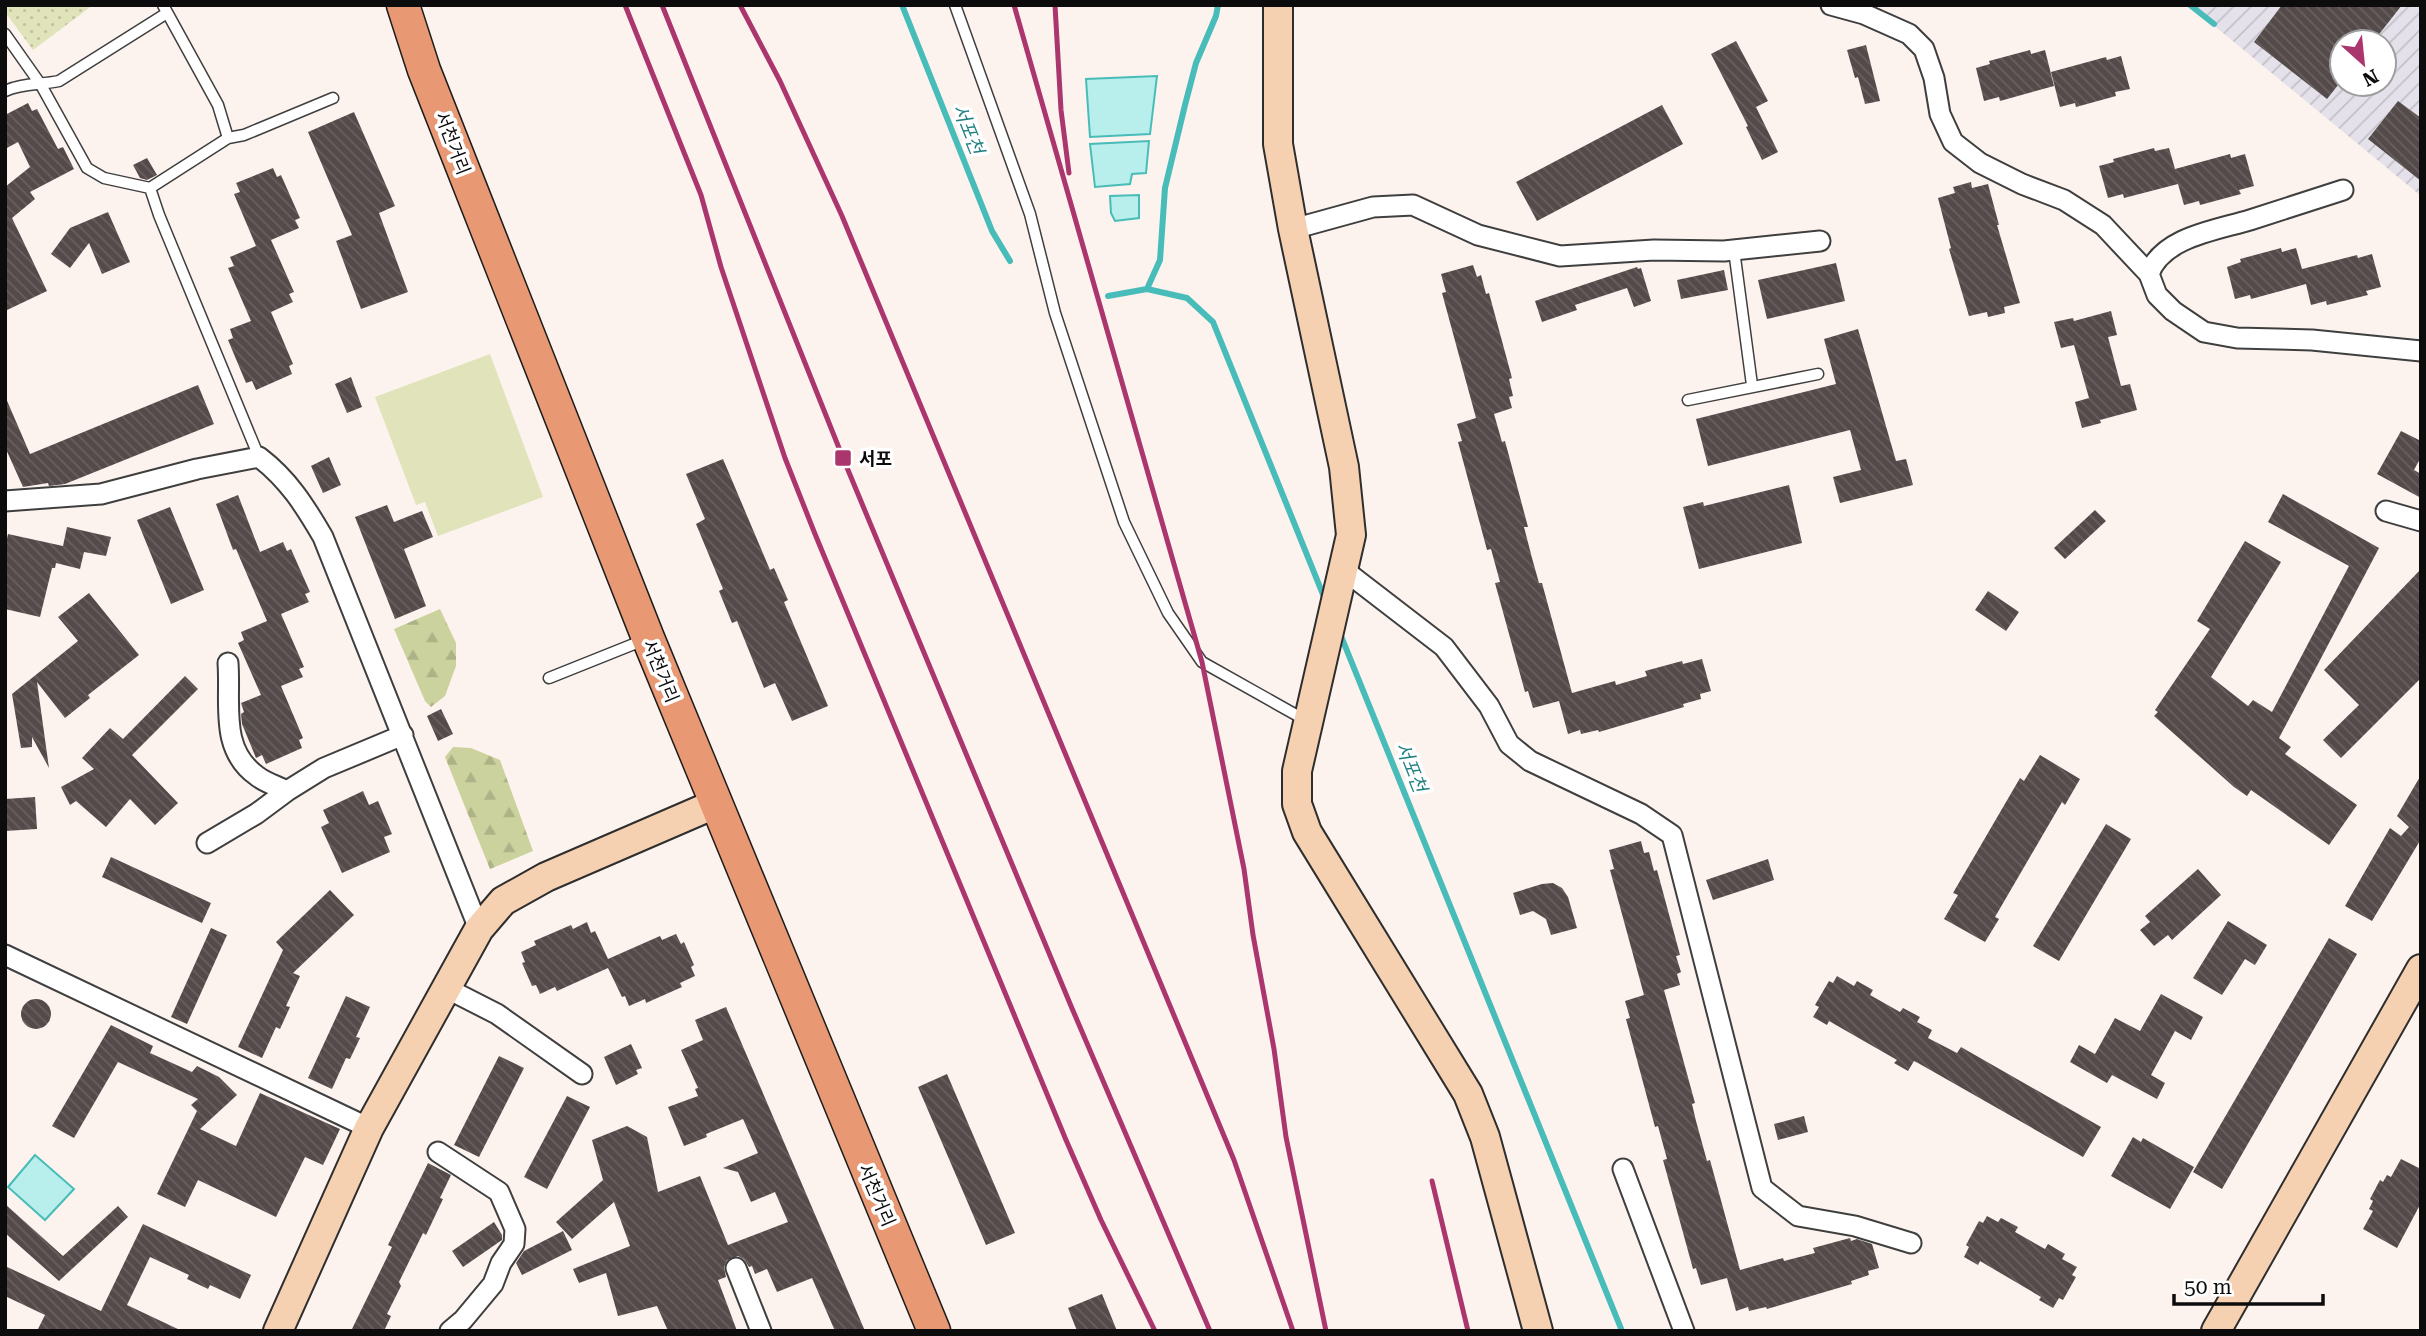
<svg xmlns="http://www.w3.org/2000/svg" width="2426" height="1336" font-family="'Roboto Serif','Noto Sans KR',serif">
<defs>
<pattern id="industrial-furrows" width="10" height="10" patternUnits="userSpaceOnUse" patternTransform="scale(1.75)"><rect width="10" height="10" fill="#e5e1ea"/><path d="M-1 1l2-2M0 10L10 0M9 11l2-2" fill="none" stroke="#c3c0c8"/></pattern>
<pattern id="grass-dots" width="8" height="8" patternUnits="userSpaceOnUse" patternTransform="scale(1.75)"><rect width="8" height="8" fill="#e1e3bb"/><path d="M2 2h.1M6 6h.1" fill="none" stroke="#c0c2a0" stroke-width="1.8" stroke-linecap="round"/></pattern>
<pattern id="forest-firs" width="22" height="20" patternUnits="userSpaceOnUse" patternTransform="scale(1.75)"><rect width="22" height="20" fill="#cbd29d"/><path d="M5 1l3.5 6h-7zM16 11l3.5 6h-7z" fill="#adb386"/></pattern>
<pattern id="building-back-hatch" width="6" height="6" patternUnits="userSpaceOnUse" patternTransform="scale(1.75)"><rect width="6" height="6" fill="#544a4a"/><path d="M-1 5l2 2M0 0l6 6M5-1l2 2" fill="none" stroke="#686060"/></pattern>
</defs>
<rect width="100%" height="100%" fill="#fdf3ee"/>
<path fill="url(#industrial-furrows)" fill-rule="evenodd" d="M2189,5H2421V196ZM2342,42H2384V84H2342Z"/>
<path fill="url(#grass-dots)" d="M5,5H93L33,50L5,12Z"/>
<path fill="url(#forest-firs)" d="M440,609L456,643V666L445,696L431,707L425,701L394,629Z
M453,747L471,748L500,760L533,851L490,869L445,757Z"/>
<path fill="#e1e3bb" d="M490,354L543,497L438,536L425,502L416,505L375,397Z"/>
<path fill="#b8eeeb" stroke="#48bcb9" stroke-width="2" d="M1157,76L1150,134L1090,137L1086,79Z
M1149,141L1146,173L1132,174L1130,184L1095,187L1090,144Z
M1139,195V218L1115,221L1111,213L1110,196Z
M35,1155L74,1189L45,1220L8,1187Z"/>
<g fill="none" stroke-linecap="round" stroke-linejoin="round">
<path stroke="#48bcb9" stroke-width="6" d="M902,5L992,231L1010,261
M2190,5L2214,24
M1147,289L1160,260L1165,188L1185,105L1196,63L1216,16L1218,5
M1108,296L1147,289L1187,298L1213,322L1326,602
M1339,631L1622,1331"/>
</g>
<path fill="url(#building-back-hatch)" d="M2282,5H2402L2373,42H2342V80L2327,99L2254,42Z
M1736,41L1768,101L1756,107L1778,152L1762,160L1746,127L1748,126L1711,54Z
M1866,45L1880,101L1865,104L1858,77L1855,78L1847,50Z
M2030,50L2031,54L2045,50L2054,86L2000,101L1999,97L1984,101L1976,68L1990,64L1989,61Z
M2121,56L2130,89L2115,92L2116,96L2076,107L2075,103L2060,107L2051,72L2106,57L2107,60Z
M2398,101L2421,118V181L2368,139Z
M28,103L32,111L37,109L58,149L63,147L74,169L30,192L35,199L12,218L47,291L5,311V187L30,167L18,142L5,149V115Z
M1662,105L1683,144L1537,221L1516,182Z
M354,112L395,206L379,213L408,292L361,309L336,241L352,235L308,132Z
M2154,148L2155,151L2169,148L2175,169L2230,154L2231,158L2245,154L2254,186L2239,190L2241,194L2200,205L2199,201L2184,205L2178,184L2124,198L2123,194L2108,198L2099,166L2114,162L2113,159Z
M147,158L157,175L147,180L140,178L133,165Z
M273,168L277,177L281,175L300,218L295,220L299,228L271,240L294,292L289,294L293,302L271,312L293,364L289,366L292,374L256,390L252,381L246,383L228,340L233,338L230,329L251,321L228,268L234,266L230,257L256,246L234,194L240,192L236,183Z
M1971,182L1972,188L1988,184L1999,225H1997L2020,303L2004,307L2005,313L1988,317L1987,312L1969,316L1949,249L1951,248L1938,198L1955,193L1953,187Z
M108,212L130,262L102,274L89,243L70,268L51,254L70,228Z
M2281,248L2282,252L2296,248L2302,269L2357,255L2358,258L2372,254L2381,287L2366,291L2368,295L2327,305L2326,301L2311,305L2306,284L2251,299L2250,295L2235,299L2227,267L2241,262L2240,259Z
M1836,263L1845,301L1767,319L1758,280Z
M1473,265L1477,277L1481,275L1486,294L1489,293L1512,378L1509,379L1513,396L1509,397L1512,408L1494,414L1502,442L1505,441L1528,527H1524L1532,558L1539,583H1542L1572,693L1615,681L1616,685L1647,676L1645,671L1682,661L1683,664L1702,659L1711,691L1700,694L1701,699L1683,704L1684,707L1599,732L1598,730L1581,734L1580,730L1568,734L1559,701L1533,708L1528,691L1525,692L1495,583L1500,582L1491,549L1487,550L1458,442L1462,441L1457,424L1476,418L1442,293L1446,292L1441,274Z
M1637,267L1638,269L1641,268L1651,301L1634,307L1627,288L1575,305L1577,310L1542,322L1535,301Z
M1724,270L1728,290L1681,299L1677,280Z
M2111,311L2117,335L2108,337L2121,386L2130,384L2137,410L2100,420L2101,423L2082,428L2075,402L2089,398L2074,345L2061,348L2054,322L2073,318L2074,321Z
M1858,329L1896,461L1906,459L1913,485L1840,503L1833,477L1861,470L1850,430L1708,466L1696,419L1836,384L1824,339Z
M351,377L362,407L347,413L335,384Z
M198,385L214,424L65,484L49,486L48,483L23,487L5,447V396L30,454Z
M2401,431L2421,441V457L2414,470L2421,474V498L2377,474Z
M329,457L341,485L323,493L311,466Z
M723,459L770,570L774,568L788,600L784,602L828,706L792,721L775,683L764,688L737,621L732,623L719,591L723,589L696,524L705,519L686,474Z
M1789,485L1802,543L1699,569L1683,507L1703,502L1704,506Z
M2283,494L2379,548L2279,738L2291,747L2285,754L2357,805L2329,845L2251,790L2247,796L2234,787L2154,716L2158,712L2155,710L2210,629L2197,621L2245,541L2281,562L2211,677L2248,706L2253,700L2272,712L2349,566L2268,522Z
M238,495L260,552L283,542L287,551L291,549L310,592L305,594L309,602L281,614L304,667L299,669L303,677L281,686L303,738L299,740L302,748L266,764L262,755L256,758L242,724L241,714L244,712L241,703L261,695L238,643L244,640L241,632L267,621L236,549L233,550L216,504Z
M387,505L394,522L422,511L433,537L404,549L426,606L395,619L355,517Z
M170,507L204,590L171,604L137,520Z
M2095,510L2106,521L2065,559L2054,548Z
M67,527L111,537L106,556L84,552L80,569L56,563L55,568H52L40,617L5,609V548L8,534L63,546Z
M2421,569V678L2341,758L2323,740L2359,705L2324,670Z
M1988,591L2019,612L2006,631L1975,610Z
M89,593L139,655L88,695L90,698L65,718L37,682L49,768L32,737V747L21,748L12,694L78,641L58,617Z
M185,676L198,689L132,755L178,803L155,825L130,799L106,827L76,801L70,805L61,787L94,769L82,758L110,728L123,739Z
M441,709L453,734L438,741L427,716Z
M2040,755L2080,779L2065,805L2062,802L1995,917L1999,919L1985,942L1944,919L1958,895L1953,893L2020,778L2024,781Z
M2421,775V839L2372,921L2345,906L2390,828L2401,836L2409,827L2397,816Z
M363,791L369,805L378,801L392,834L384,837L390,852L342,873L321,827L329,823L323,810Z
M35,797L37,829L5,831V799Z
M2106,824L2131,839L2059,961L2033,946Z
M1641,841L1644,853L1649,852L1654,871L1657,870L1680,955L1676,956L1681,972L1677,974L1680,985L1664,990L1695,1103L1692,1104L1696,1121L1707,1161L1710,1160L1740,1270L1783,1258L1784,1261L1815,1253L1813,1248L1850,1238L1851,1241L1857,1239L1872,1244L1879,1268L1868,1271L1869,1275L1851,1281L1852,1284L1767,1309L1766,1307L1749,1311L1748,1307L1736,1311L1727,1278L1701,1285L1696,1268L1693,1269L1663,1160L1667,1159L1658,1126L1655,1127L1626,1019L1630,1018L1625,1001L1644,995L1610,870L1614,869L1609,850Z
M111,857L211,903L202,923L102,877Z
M1768,859L1774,880L1713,900L1706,880Z
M2198,869L2221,895L2172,940L2168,935L2154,946L2140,930L2150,922L2145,916Z
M1553,883L1562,888L1568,897L1577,928L1551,935L1546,919L1533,911L1520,915L1513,893L1542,884Z
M330,890L354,915L293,973L300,976L286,1006L290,1007L280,1029L276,1027L262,1058L238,1047L283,950L276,942Z
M2228,921L2267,945L2255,965L2245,959L2222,995L2193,978Z
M587,922L591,933L595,931L608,959L660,936L662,940L676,934L681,944L684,942L694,965L691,967L695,976L680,983L682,987L646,1003L645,999L629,1006L625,996L622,997L608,968L557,991L555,987L540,994L536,985L532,986L522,963L525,962L521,952L536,945L534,941L571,925L573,929Z
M211,928L227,935L187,1024L171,1017Z
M2329,938L2357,954L2222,1189L2193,1172Z
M1837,976L1854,986L1857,981L1873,990L1870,995L1900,1012L1903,1008L1920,1017L1917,1022L1932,1030L1928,1038L1957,1053L1961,1047L2101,1127L2083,1157L1918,1063L1914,1061L1908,1071L1894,1063L1897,1060L1829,1021L1827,1025L1813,1017L1819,1007L1815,1005L1829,981L1833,983Z
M2161,994L2203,1017L2191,1040L2175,1031L2151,1075L2165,1083L2157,1099L2112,1075L2107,1083L2070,1062L2079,1045L2095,1054L2115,1018L2140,1031Z
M346,996L370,1007L356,1037L360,1038L350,1059L346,1058L332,1089L308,1078Z
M21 1014a15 15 0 1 1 30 0a15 15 0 1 1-30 0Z
M726,1007L865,1331H835L812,1278L777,1292L767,1269L755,1274L752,1266L749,1267L744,1259L738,1256L727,1260L724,1267L726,1277L718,1280L737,1331H668L657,1306L618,1316L606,1273L579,1283L573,1269L630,1246L614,1202L572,1239L556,1222L603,1180L592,1140L627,1126L647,1137L658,1192L700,1176L728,1245L788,1222L775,1192L751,1202L738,1172L723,1168L758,1153L743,1119L706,1134L707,1137L684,1146L668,1107L698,1096L695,1089L698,1088L681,1050L703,1040L695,1020Z
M111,1025L153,1046L150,1053L192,1072L197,1066L219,1077L237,1095L200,1129L236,1146L260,1093L340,1129L323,1165L305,1157L276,1217L198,1180L185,1207L157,1194L197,1111L191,1105L198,1099L118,1062L74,1138L52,1126Z
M631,1044L642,1068L636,1070L638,1074L616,1085L604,1057Z
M499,1056L524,1068L479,1157L454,1145Z
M947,1074L1015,1233L986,1245L918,1087Z
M567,1096L590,1107L547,1189L524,1177Z
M1804,1116L1808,1132L1778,1140L1774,1124Z
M2133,1137L2141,1142L2143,1138L2194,1167L2170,1209L2111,1176Z
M2401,1159L2421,1169V1203L2397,1248L2363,1229L2373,1211L2369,1209L2373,1201L2370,1199L2380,1180L2383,1182L2387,1175L2391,1177Z
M428,1163L451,1175L440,1198L443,1199L426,1235L423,1233L399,1282L401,1286L387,1314L391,1316L384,1331H351L392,1247L388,1245Z
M5,1204L63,1256L118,1206L128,1217L59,1281L5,1233Z
M1987,1216L1998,1222L2001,1218L2018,1227L2015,1232L2045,1249L2048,1244L2065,1254L2062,1259L2077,1267L2072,1275L2076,1277L2063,1300L2059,1298L2053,1308L2039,1300L2041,1297L1980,1261L1978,1265L1964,1257L1969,1247L1966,1245L1979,1221L1983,1223Z
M494,1222L502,1235V1240L463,1267L452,1251Z
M143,1224L251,1275L240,1299L210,1285L208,1289L187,1279L189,1275L150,1257L127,1305L182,1331H37L45,1315L5,1296V1266L101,1311Z
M563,1231L572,1250L522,1275L516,1263L524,1251Z
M1102,1294L1117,1331H1077L1068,1308Z"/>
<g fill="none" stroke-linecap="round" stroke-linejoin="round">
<defs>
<path id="lane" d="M163,5L218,105L228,138
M955,5L1030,214L1055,313L1124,522L1168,613L1202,662L1307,721
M5,34L41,85L87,168L104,178L150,188
M5,91C22,83 40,85 59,81L167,13
M1734,250L1752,385
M1688,400L1818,374
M259,457L159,215L150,188L228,138L244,135L333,98
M549,678L644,640"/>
<path id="street" d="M1831,5L1864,14L1909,34L1924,49L1934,78L1940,114L1953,142L1980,163L2022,184L2064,200L2103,225L2149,274
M2343,190C2312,200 2281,210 2250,220C2217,230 2162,237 2149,274L2157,295L2173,311L2204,332L2237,338L2312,340L2421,351
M1293,229L1373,207L1413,205L1478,235L1560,256L1654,250L1724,251L1820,241
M5,501L101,494L197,469L259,457C288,479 305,506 323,537L479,929
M2386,511L2421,521
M1344,570L1444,647L1489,706L1509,744L1530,761L1641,814L1672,835L1762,1188L1798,1216L1855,1226L1911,1243
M228,663C231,704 219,749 257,776C266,783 277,786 287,791
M207,843L256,814L287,791L324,768L403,735
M5,955L369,1128
M446,988L497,1014L582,1074
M438,1152L499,1192L515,1229L514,1244L501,1263L493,1284L463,1320L450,1331
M1623,1169L1684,1331
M736,1268L761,1331"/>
<path id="secondary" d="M1278,5V144L1293,229L1344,467L1351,535L1297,771V804L1307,832L1468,1094L1485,1137L1538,1331
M278,1331L369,1128L479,929L503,901L546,877L715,804
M2216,1331L2421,969"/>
<path id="primary" d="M403,5L424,70L648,638L934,1331"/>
</defs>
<use href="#lane" stroke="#3f3f3f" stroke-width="13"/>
<use href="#street" stroke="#3f3f3f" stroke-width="23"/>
<use href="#secondary" stroke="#2e2e2e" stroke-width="32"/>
<use href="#primary" stroke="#1d1d1d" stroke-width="35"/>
<use href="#lane" stroke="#fff" stroke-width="10"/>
<use href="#street" stroke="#fff" stroke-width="19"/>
<use href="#secondary" stroke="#f5d0b1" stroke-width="28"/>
<use href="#primary" stroke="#e89973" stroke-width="32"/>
<path stroke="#ab366d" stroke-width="5" d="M625,5L701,195L721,267L785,458L815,534L1066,1140L1101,1220L1155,1331
M662,5L843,458L1071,1006L1210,1331
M740,5L780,81L842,216L1234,1160L1293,1331
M1014,5L1202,662L1244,869L1253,935L1274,1049L1286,1137L1326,1331
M1055,5L1061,110L1069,173
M1432,1181L1468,1331"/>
</g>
<rect fill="#ab366d" stroke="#fff" stroke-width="2.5" x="834" y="449" width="18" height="18" rx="3.5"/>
<g text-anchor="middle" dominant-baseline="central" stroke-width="7" stroke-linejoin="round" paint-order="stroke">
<g font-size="18" fill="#0c0c0c" stroke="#fff">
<text transform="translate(453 143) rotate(69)">서천거리</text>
<text transform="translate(661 671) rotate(68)">서천거리</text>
<text transform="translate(877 1195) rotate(67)">서천거리</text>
</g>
<g font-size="18" font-weight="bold" fill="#0c0c0c" stroke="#fff" text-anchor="start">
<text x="859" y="458">서포</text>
</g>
<g font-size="19" font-style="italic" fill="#238182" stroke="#fff">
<text transform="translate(968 129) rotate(68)">서포천</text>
<text transform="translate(1411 767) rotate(68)">서포천</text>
</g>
</g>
<rect width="2426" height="1336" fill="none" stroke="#0c0c0c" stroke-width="14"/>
<g transform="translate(2363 63) rotate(153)"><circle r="33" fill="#ffffff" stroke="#9e9e9e" stroke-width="2"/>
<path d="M0-5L12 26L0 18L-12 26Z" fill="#ab366d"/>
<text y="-10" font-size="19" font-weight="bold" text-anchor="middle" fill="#0c0c0c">N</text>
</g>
<path d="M2174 1294v10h149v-10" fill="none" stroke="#0c0c0c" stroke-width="3.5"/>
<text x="2184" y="1294" font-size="21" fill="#0c0c0c" stroke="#ffffff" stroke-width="5" paint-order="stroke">50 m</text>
</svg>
